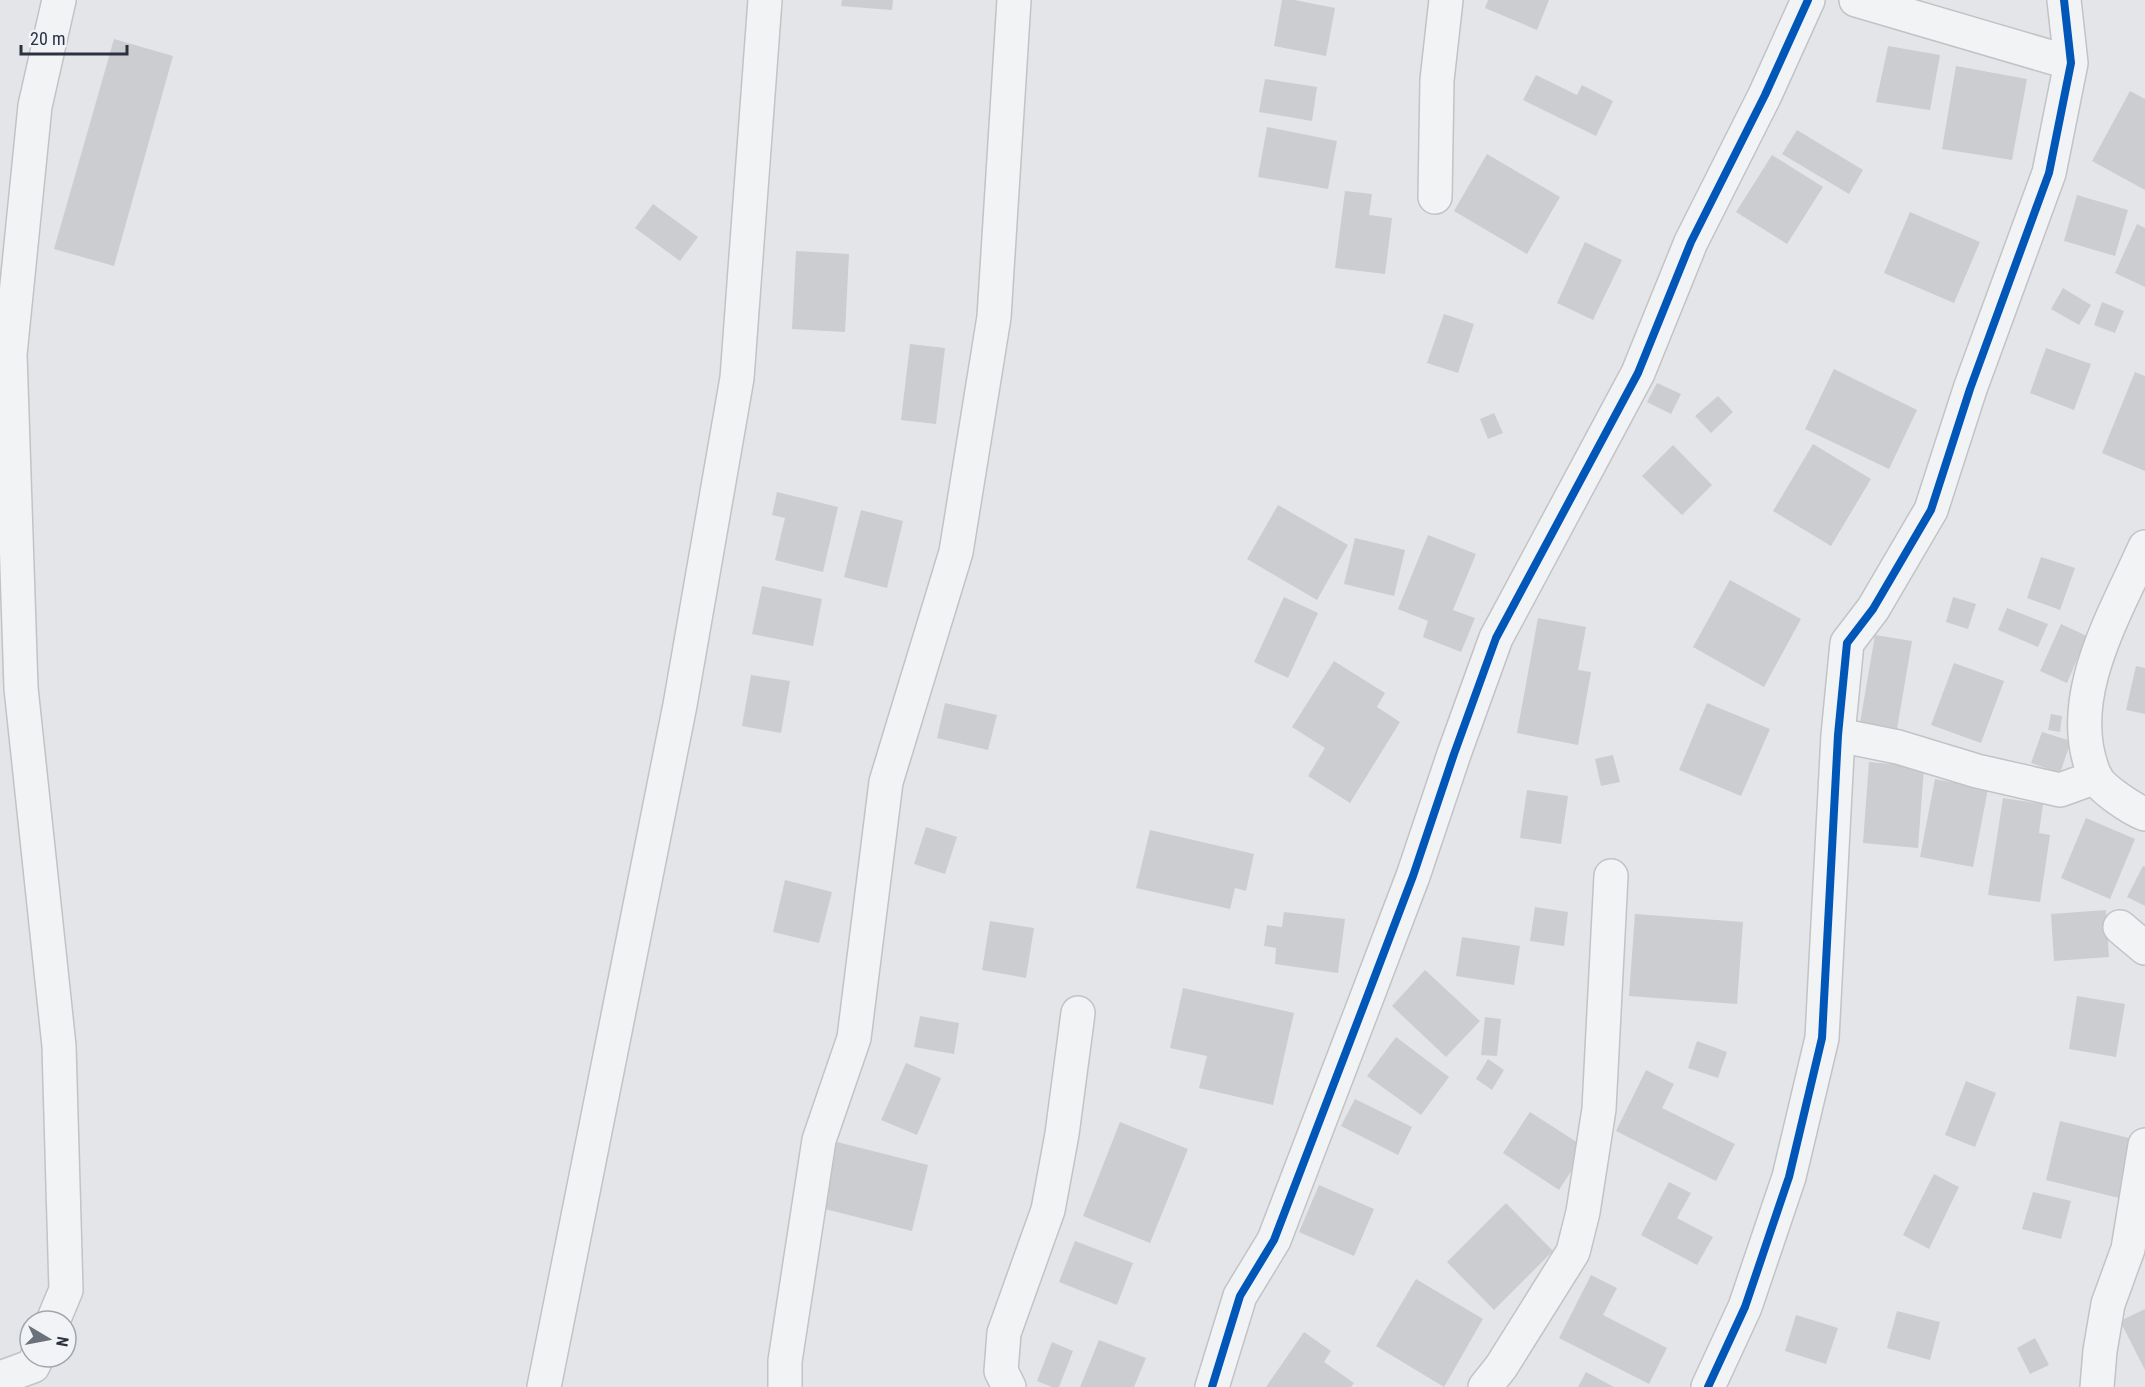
<svg xmlns="http://www.w3.org/2000/svg" width="2145" height="1387" font-family="'Roboto Condensed',sans-serif">
<rect width="100%" height="100%" fill="#e4e5e8"/>
<path fill="#cccdd0" d="M842,0H893L892,10L841,6Z
M1282,0H1294L1335,8L1326,56L1274,46Z
M1488,0H1549L1537,30L1485,8Z
M114,39L173,56L114,266L54,249Z
M1888,46L1940,55L1930,110L1876,102Z
M1956,66L2027,79L2012,160L1942,149Z
M1536,75L1577,95L1582,85L1613,101L1596,136L1523,100Z
M1265,79L1317,87L1312,121L1259,112Z
M2130,91L2145,99V190L2092,161Z
M1267,127L1337,141L1328,189L1258,177Z
M1797,130L1863,170L1849,194L1782,154Z
M1487,154L1560,197L1527,254L1454,211Z
M1772,155L1823,187L1787,244L1736,212Z
M1345,191L1372,194L1369,215L1392,218L1385,274L1335,268Z
M2077,195L2128,210L2115,256L2064,241Z
M653,204L698,237L680,261L635,228Z
M1910,212L1980,242L1954,303L1884,273Z
M2137,224L2145,228V287L2115,273Z
M1585,242L1622,260L1593,320L1557,303Z
M796,251L849,254L845,332L792,329Z
M2063,288L2091,305L2079,325L2051,309Z
M2102,302L2124,311L2115,333L2094,325Z
M1444,314L1474,324L1458,373L1427,363Z
M910,344L945,348L936,424L901,420Z
M2046,348L2091,364L2074,410L2030,393Z
M1834,369L1917,410L1889,469L1805,429Z
M2135,372L2145,376V471L2102,453Z
M1657,383L1681,394L1671,414L1647,402Z
M1718,396L1733,412L1711,433L1695,416Z
M1494,413L1503,433L1488,439L1480,419Z
M1813,444L1871,479L1831,546L1773,511Z
M1673,445L1712,485L1682,515L1642,476Z
M777,492L838,507L823,572L775,560L785,518L772,515Z
M1278,505L1348,545L1317,600L1247,559Z
M861,510L903,521L887,588L844,577Z
M1428,535L1476,554L1453,610L1475,618L1461,652L1423,637L1428,621L1398,609Z
M1355,538L1405,550L1394,596L1344,584Z
M2041,557L2075,568L2060,610L2027,598Z
M1730,580L1801,619L1764,687L1693,647Z
M762,586L822,599L813,646L752,634Z
M1284,597L1318,613L1288,678L1254,662Z
M1953,597L1976,604L1968,629L1946,622Z
M2007,608L2048,624L2038,647L1998,630Z
M1538,618L1586,627L1578,670L1591,672L1578,745L1517,733Z
M2061,624L2087,636L2067,683L2040,671Z
M1875,635L1912,641L1897,729L1860,723Z
M1334,661L1385,693L1377,707L1400,722L1350,803L1308,776L1325,748L1292,727Z
M1954,663L2004,681L1981,743L1931,725Z
M2136,666L2145,668V714L2126,710Z
M751,675L790,681L781,733L742,726Z
M945,703L997,715L988,750L937,738Z
M1707,703L1770,729L1741,796L1679,770Z
M2051,714L2062,716L2060,732L2048,730Z
M2042,732L2071,741L2060,773L2031,763Z
M1613,755L1620,782L1601,786L1595,759Z
M1869,762L1924,767L1918,848L1863,843Z
M1935,779L1988,789L1973,867L1920,857Z
M1527,790L1568,796L1561,844L1520,838Z
M2003,798L2043,804L2039,833L2050,835L2040,902L1988,895Z
M2086,818L2135,839L2110,899L2061,878Z
M926,827L957,837L945,874L914,864Z
M1150,830L1254,854L1246,891L1235,888L1230,909L1136,888Z
M2143,866L2145,867V906L2127,897Z
M785,880L832,892L819,943L773,932Z
M1535,907L1568,912L1564,946L1530,941Z
M2106,910L2109,957L2054,961L2051,914Z
M1284,912L1345,919L1338,973L1275,964L1276,948L1264,946L1267,925L1282,927Z
M1635,914L1743,922L1737,1004L1629,996Z
M990,921L1034,928L1026,978L982,970Z
M1462,937L1520,946L1514,985L1456,976Z
M1425,970L1480,1021L1446,1057L1392,1006Z
M1183,988L1294,1013L1273,1105L1199,1088L1207,1056L1170,1048Z
M2077,996L2125,1004L2116,1057L2069,1049Z
M920,1016L959,1023L954,1054L914,1047Z
M1485,1017L1501,1019L1497,1056L1481,1055Z
M1396,1037L1449,1077L1421,1115L1367,1076Z
M1697,1041L1727,1052L1718,1078L1688,1068Z
M1488,1059L1504,1070L1492,1090L1476,1079Z
M906,1063L941,1078L917,1135L881,1120Z
M1646,1070L1674,1084L1662,1108L1735,1144L1716,1181L1616,1131Z
M1966,1081L1996,1093L1975,1147L1945,1135Z
M1355,1099L1412,1127L1398,1155L1341,1126Z
M1530,1112L1586,1148L1559,1190L1503,1153Z
M2060,1121L2137,1140L2123,1199L2046,1180Z
M1120,1122L1188,1149L1150,1243L1083,1216Z
M837,1142L928,1165L912,1231L821,1208Z
M1934,1174L1959,1187L1929,1249L1903,1235Z
M1669,1182L1691,1193L1677,1218L1713,1237L1697,1265L1641,1235Z
M1319,1185L1374,1209L1354,1256L1299,1232Z
M2033,1192L2071,1201L2061,1239L2022,1229Z
M1506,1203L1553,1251L1494,1310L1447,1262Z
M1075,1241L1133,1263L1117,1305L1059,1282Z
M1591,1275L1617,1288L1603,1315L1667,1348L1649,1384L1559,1338Z
M1416,1279L1483,1319L1444,1387L1376,1346Z
M2145,1309V1370L2120,1321Z
M1897,1311L1940,1322L1930,1360L1887,1348Z
M1796,1315L1838,1328L1826,1364L1785,1351Z
M1304,1332L1331,1351L1324,1362L1354,1383L1351,1387H1266Z
M2035,1338L2049,1365L2030,1374L2017,1348Z
M1099,1340L1146,1358L1134,1387H1080Z
M1052,1342L1073,1351L1059,1387H1052L1037,1381Z
M1586,1372L1614,1387H1578Z"/>
<g fill="none" stroke-linecap="round" stroke-linejoin="round">
<defs>
<path id="minor" d="M1856,0L2071,63
M1435,197L1437,80L1446,0
M2145,547C2115,615 2062,700 2095,776C2101,789 2132,809 2145,814
M1838,735L1898,747L1977,771L2060,790L2096,777
M2120,927L2145,948
M53,1321L66,1290L59,1046L21,688L10,354L35,106L59,0
M0,1378L33,1366L37,1357
M544,1387L680,705L737,378L765,0
M785,1387V1361L819,1140L854,1038L886,782L956,552L994,317L1014,0
M1009,1387L1001,1371L1004,1333L1048,1210L1062,1134L1078,1013
M1212,1387L1240,1296L1274,1240L1367,997L1413,876L1454,754L1496,638L1638,373L1691,242L1765,95L1808,0
M1485,1387L1501,1367L1573,1252L1583,1212L1599,1109L1611,876
M1708,1387L1745,1307L1789,1177L1822,1038L1838,735L1847,643L1873,609L1931,510L1970,389L2049,173L2071,63L2064,0
M2097,1387L2100,1351L2108,1304L2128,1249L2145,1145"/>
</defs>
<use href="#minor" stroke="#c2c3c6" stroke-width="36"/>
<use href="#minor" stroke="#f2f3f5" stroke-width="33"/>
<defs>
<path id="cycleway" d="M1212,1387L1240,1296L1274,1240L1367,997L1413,876L1454,754L1496,638L1638,373L1691,242L1765,95L1808,0
M1708,1387L1745,1307L1789,1177L1822,1038L1838,735L1847,643L1873,609L1931,510L1970,389L2049,173L2071,63L2064,0"/>
</defs>
<use href="#cycleway" stroke="#f1f3f7" stroke-width="11"/>
<use href="#cycleway" stroke="#0057b8" stroke-width="8"/>
</g>
<g transform="translate(48 1339) rotate(100)"><circle r="28" fill="#f1f3f7" stroke="#a1a6ae" stroke-width="1.5"/>
<path d="M0-4.5L10 22L0 15L-10 22Z" fill="#6b717b"/>
<text y="-9" font-size="16" font-weight="bold" text-anchor="middle" fill="#2a3241">N</text>
</g>
<path d="M21 45v9h106v-9" fill="none" stroke="#2a3241" stroke-width="3"/>
<text x="30" y="45" font-size="18" fill="#2a3241" stroke="#f1f3f7" stroke-width="4.5" paint-order="stroke">20 m</text>
</svg>
